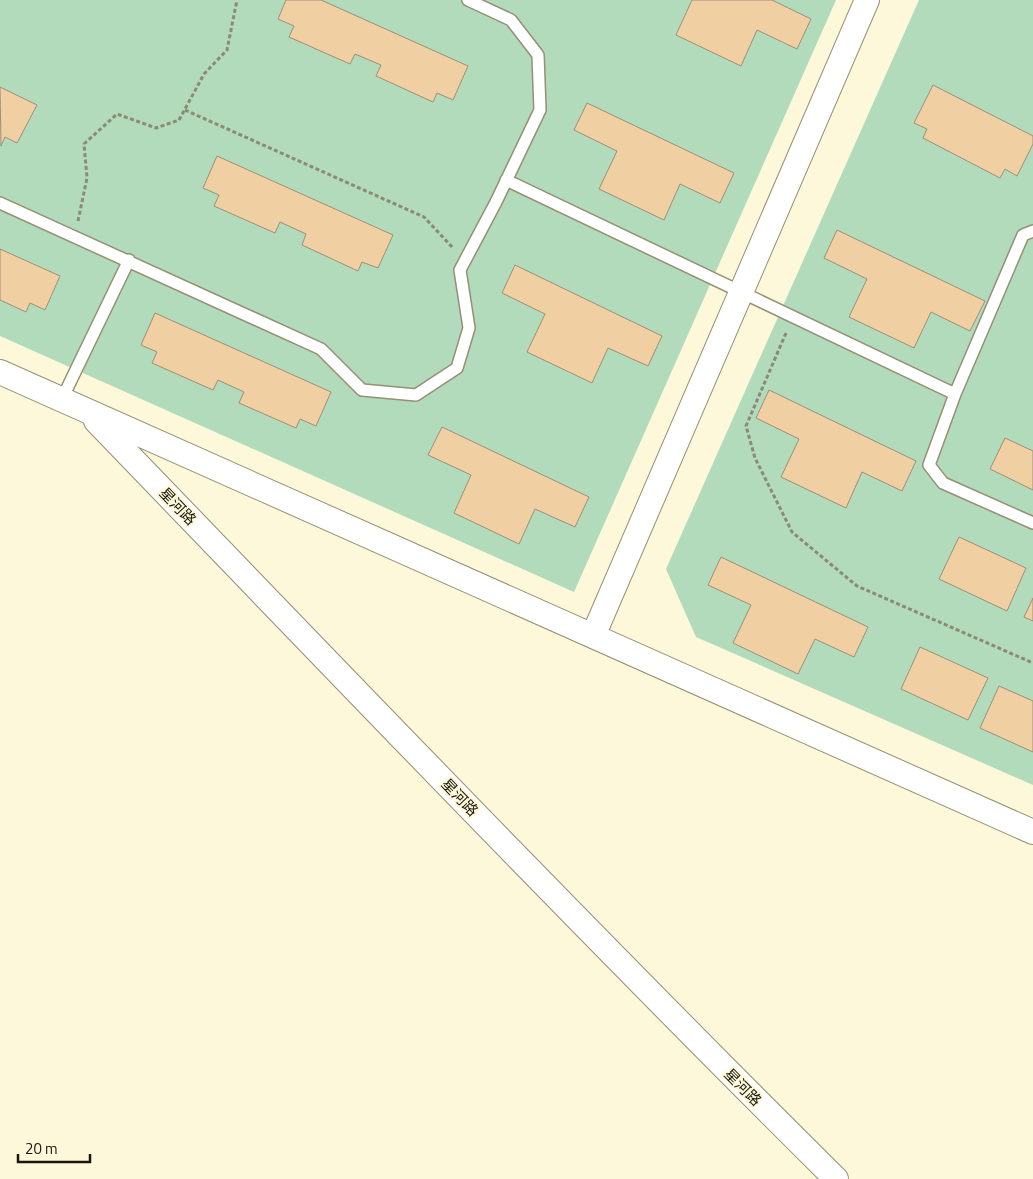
<svg xmlns="http://www.w3.org/2000/svg" width="1033" height="1179" font-family="'Titillium Web','Noto Sans SC',sans-serif">
<rect width="100%" height="100%" fill="#fef8da"/>
<path fill="#b2dbbc" d="M0,0H836L574,592L0,336Z
M919,0H1033V785L696,637L666,569Z"/>
<path fill="#f0cfa2" stroke="#9f8e77" d="M286,0H321L468,66L453,100L437,93L433,102L376,76L381,65L355,54L350,64L289,37L294,26L278,19Z
M692,0H772L811,19L797,49L757,30L741,66L676,35Z
M933,85L1033,136V144L1017,176L1005,169L1000,178L923,138L927,129L914,123Z
M0,87L37,105L17,143L5,137L1,146Z
M587,103L734,173L720,203L680,184L664,220L599,189L617,151L574,130Z
M217,156L393,235L378,268L362,262L358,271L302,245L306,234L280,222L275,233L214,206L219,195L203,188Z
M837,230L985,301L970,331L931,312L914,348L849,317L867,279L824,258Z
M0,249L60,276L45,310L30,303L26,312L0,300Z
M515,265L662,336L648,366L608,348L592,383L527,352L545,314L502,293Z
M155,313L331,392L316,426L300,419L296,428L239,403L244,392L218,380L213,390L152,363L157,352L141,345Z
M769,390L916,461L902,491L862,472L846,508L781,477L799,439L756,418Z
M442,427L589,497L575,527L535,509L519,544L454,513L471,475L428,455Z
M1005,438L1033,451V490L990,469Z
M959,537L1026,568L1007,611L939,579Z
M721,557L868,627L854,657L815,639L798,674L733,643L751,605L708,585Z
M1033,598V621L1024,617Z
M920,647L988,678L968,720L901,689Z
M999,686L1033,701V752L980,728Z"/>
<g fill="none" stroke-linecap="round" stroke-linejoin="round">
<defs>
<path id="lane" d="M506,180L955,394L929,465L943,483L1033,523
M0,203L321,349L362,390L416,395L457,368L469,328L460,270L496,202L540,110L538,55L511,20L468,0
M955,394L1023,235L1033,231
M61,401L129,260"/>
<path id="street" d="M0,372L1033,832
M96,421C341,675 585,930 836,1179
M593,636L867,0"/>
</defs>
<use href="#lane" stroke="#958f74" stroke-width="14"/>
<use href="#street" stroke="#958f74" stroke-width="26"/>
<path stroke="#8d8975" stroke-width="3" stroke-dasharray="4 2.5" stroke-linecap="butt" d="M185,110L424,217L453,248
M78,221L87,178L84,144L117,114L156,128L179,120L204,74L227,50L237,0
M786,333L746,426L755,458L792,532L857,586L1033,663"/>
<use href="#lane" stroke="#fff" stroke-width="11"/>
<use href="#street" stroke="#fff" stroke-width="24"/>
</g>
<g text-anchor="middle" dominant-baseline="central" stroke-width="4.5" stroke-linejoin="round" paint-order="stroke">
<g font-size="15" fill="#18160c" stroke="#fef8da">
<text transform="translate(178 506) rotate(46)">星河路</text>
<text transform="translate(460 797) rotate(46)">星河路</text>
<text transform="translate(743 1087) rotate(45)">星河路</text>
</g>
</g>
<path d="M18 1154v8h72v-8" fill="none" stroke="#18160c" stroke-width="2.5"/>
<text x="25" y="1154" font-size="15" fill="#18160c" stroke="#fef8da" stroke-width="4" paint-order="stroke">20 m</text>
</svg>
